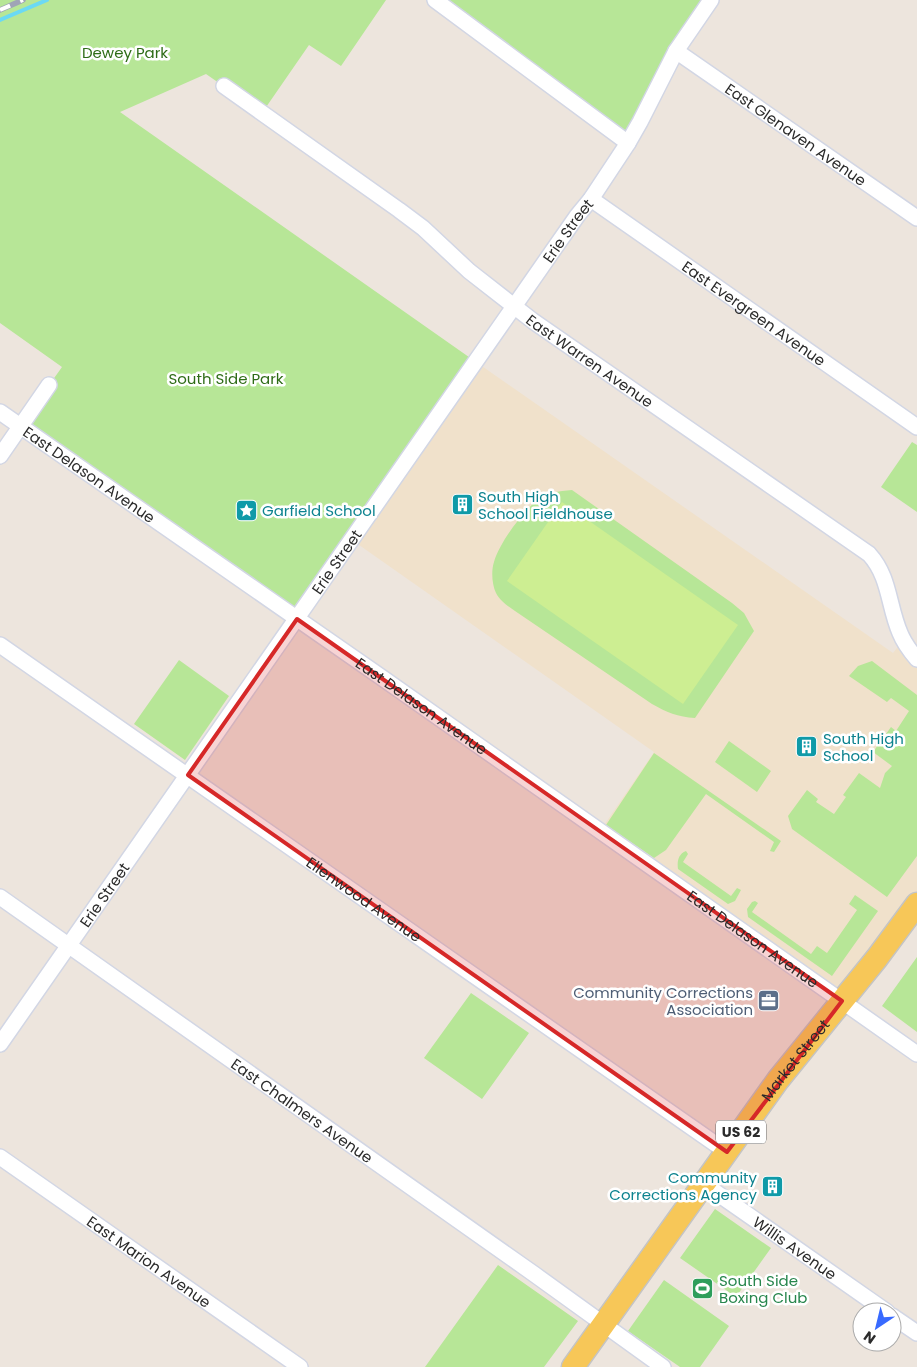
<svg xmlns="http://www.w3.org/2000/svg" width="917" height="1367" font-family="Poppins,sans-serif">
<rect width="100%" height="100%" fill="#ede5dd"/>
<path fill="#f0e1cb" d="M476,362L893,653L903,640L917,659V904L842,1001L600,831L654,752L352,540Z"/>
<path fill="#b7e697" d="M0,0H386L341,66L309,45L262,113L206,74L120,112L476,362L297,619L20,426L62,367L0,323Z
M435,0H711L628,143Z
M912,442L917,445V512L881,487Z
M572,490L732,603L744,613L754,631L695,718C678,717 666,712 652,704L515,611C508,606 500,601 496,593C492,585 491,571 494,562C499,544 521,514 535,502C545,493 559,491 572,490Z
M179,660L229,696L185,760L134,724Z
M872,661L917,695V856L887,897L792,829L788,816L807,790L818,799L816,802L834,814L846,797L843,795L859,773L880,788L885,773L892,766L873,752L891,727L896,731L909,711L891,698L887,702L849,676L858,666Z
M729,741L771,771L757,792L715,762Z
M654,753L781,841L774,852L770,851L774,842L706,794L666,850L654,858L606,825Z
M686,851L688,854L683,862L731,896L737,888L741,890L735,901L728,904L678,869C677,862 678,854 686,851Z
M855,895L878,911L832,976L748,917L747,909L752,902L755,901L758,903L752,912L811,954L817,946L827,953L857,910L849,904Z
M917,957V1032L882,1006Z
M471,993L529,1033L482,1099L424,1058Z
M715,1209L771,1248L736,1297L680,1258Z
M498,1265L578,1321L544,1367H425Z
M664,1280L729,1326L700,1367H680L628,1331Z"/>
<path fill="#cdee92" d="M562,502L738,625L683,704L507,581Z"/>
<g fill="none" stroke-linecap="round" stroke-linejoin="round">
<path stroke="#6bd9f4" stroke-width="4" d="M0,20L47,0"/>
<defs>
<g id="minor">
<path d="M435,0L628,143"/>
<path id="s1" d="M676,51L917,218"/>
<path id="s2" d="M224,86L399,210L423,228L469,271L533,321L869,554C890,577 888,605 900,633C904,643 910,651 917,659"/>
<path id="s3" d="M591,199L917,427"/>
<path id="s4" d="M0,412L381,677L917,1054"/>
<path d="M0,456L49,385"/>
<path id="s5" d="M0,645L727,1152"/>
<path id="s6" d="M0,897L534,1274L663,1367"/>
<path id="s7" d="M0,1044L577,216L591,199L628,143L640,122L676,51L711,0"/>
<path id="s8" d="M0,1157L300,1367"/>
<path id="s9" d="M704,1184L887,1312"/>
<path d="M892,1316L917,1333"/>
</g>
<g id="primary">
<path id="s10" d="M573,1367L778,1080L877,958L917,904"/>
</g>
</defs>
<use href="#minor" stroke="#d2d6e4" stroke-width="18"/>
<use href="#primary" stroke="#c4c4c4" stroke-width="25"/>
<use href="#minor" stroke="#fff" stroke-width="15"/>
<use href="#primary" stroke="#f7c758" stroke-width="22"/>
<defs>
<path id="rail" d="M0,10L23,0"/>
</defs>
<use href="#rail" stroke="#9fa4b6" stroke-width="5.5"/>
<use href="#rail" stroke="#fff" stroke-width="4" stroke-dasharray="11" stroke-linecap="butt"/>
</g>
<path fill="#d62828" fill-opacity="0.2" stroke="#d62828" stroke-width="4" stroke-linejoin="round" d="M297,619L842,1001L727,1152L188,775Z"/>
<defs>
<symbol id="building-square" viewBox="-11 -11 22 22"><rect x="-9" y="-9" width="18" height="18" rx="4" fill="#0f9aa8" stroke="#fff"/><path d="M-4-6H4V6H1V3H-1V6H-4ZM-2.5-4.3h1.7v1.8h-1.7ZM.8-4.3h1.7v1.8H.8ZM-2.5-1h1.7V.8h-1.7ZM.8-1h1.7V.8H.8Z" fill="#fff"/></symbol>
<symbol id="sight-square" viewBox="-11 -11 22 22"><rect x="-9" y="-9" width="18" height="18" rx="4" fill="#0f9aa8" stroke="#fff"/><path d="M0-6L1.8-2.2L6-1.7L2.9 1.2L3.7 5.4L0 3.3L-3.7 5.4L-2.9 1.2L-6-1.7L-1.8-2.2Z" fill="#fff"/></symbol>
<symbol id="office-square" viewBox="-11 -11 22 22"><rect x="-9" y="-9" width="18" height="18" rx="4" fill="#5c6f8a" stroke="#fff"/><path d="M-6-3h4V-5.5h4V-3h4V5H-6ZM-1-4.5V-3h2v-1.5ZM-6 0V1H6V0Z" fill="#fff"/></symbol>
<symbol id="stadium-square" viewBox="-11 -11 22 22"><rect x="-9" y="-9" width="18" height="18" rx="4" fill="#2e9e5b" stroke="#fff"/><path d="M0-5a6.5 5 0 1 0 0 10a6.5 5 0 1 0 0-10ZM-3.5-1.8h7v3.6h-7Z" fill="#fff"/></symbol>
</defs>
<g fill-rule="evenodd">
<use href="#building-square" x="450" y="492" width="25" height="25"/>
<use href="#sight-square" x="234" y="498" width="25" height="25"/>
<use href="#building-square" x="794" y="734" width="25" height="25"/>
<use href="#office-square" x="756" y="988" width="25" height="25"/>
<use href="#building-square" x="760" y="1174" width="25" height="25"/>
<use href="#stadium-square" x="690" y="1276" width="25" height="25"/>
</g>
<g text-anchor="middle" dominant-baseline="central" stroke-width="5" stroke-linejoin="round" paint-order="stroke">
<rect fill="#fff" stroke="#6b6b6b" stroke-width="1" x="716" y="1120.5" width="50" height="23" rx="4"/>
<g font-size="14" font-weight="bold" fill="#2b2b2b">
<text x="741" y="1132">US 62</text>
</g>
<g font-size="15" fill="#2e6c17" stroke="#fff">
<text x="125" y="52">Dewey Park</text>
<text x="226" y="378">South Side Park</text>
</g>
<g font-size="15" fill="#2b2b2b" stroke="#fff">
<text stroke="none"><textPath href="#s1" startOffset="146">East Glenaven Avenue</textPath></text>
<text stroke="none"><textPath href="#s7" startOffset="992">Erie Street</textPath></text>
<text stroke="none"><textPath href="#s3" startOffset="199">East Evergreen Avenue</textPath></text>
<text stroke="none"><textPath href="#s2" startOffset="458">East Warren Avenue</textPath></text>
<text stroke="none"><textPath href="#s4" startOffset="109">East Delason Avenue</textPath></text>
<text stroke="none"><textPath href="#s7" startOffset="588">Erie Street</textPath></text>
<text stroke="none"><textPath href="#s4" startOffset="514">East Delason Avenue</textPath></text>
<text stroke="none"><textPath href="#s7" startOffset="182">Erie Street</textPath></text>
<text stroke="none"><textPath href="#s5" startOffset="444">Ellenwood Avenue</textPath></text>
<text stroke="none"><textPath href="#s4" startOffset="919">East Delason Avenue</textPath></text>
<text stroke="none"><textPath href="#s10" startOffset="379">Market Street</textPath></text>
<text stroke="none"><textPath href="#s6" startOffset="370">East Chalmers Avenue</textPath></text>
<text stroke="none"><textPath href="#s9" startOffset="111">Willis Avenue</textPath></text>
<text stroke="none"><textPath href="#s8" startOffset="182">East Marion Avenue</textPath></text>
</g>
<g font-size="15" fill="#0d838f" stroke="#fff" text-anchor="start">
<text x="478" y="496">South High<tspan x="478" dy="17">School Fieldhouse</tspan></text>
<text x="262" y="510">Garfield School</text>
<text x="823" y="738">South High<tspan x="823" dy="17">School</tspan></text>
<text x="757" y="1177" text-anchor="end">Community<tspan x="757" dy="17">Corrections Agency</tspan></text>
</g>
<g font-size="15" fill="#4e5e75" stroke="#fff" text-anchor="end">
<text x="753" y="992">Community Corrections<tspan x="753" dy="17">Association</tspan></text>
</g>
<g font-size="15" fill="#27864d" stroke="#fff" text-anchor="start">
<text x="719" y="1280">South Side<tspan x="719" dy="17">Boxing Club</tspan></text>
</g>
</g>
<g transform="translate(877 1327) rotate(215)"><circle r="24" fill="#ffffff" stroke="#aaaaaa"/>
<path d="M0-4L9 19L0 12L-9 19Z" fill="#386aff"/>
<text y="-8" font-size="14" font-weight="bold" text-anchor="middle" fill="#2b2b2b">N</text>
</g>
</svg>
